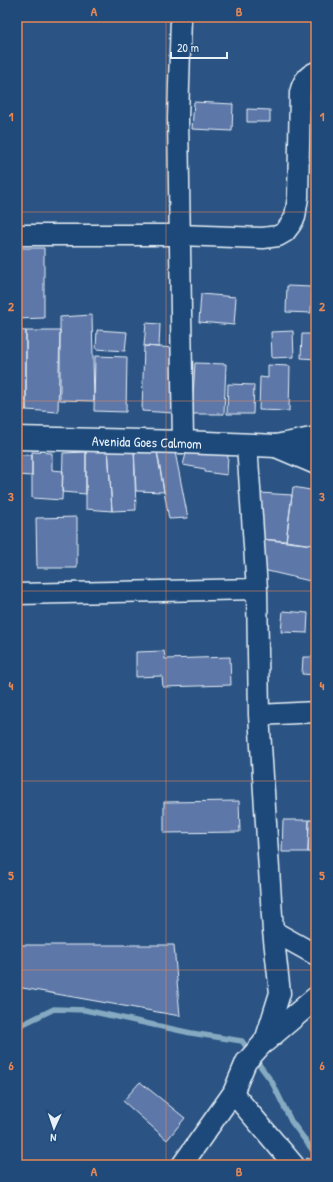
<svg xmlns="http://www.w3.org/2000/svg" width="333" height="1182" font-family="'Patrick Hand',sans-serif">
<rect width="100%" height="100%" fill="#2b5383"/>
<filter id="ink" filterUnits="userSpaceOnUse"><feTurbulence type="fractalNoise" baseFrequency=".025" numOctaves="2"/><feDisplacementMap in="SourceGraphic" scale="8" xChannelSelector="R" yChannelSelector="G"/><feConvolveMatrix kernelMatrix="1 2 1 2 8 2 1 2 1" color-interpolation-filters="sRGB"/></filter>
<g filter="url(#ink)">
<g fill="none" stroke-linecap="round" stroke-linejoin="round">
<path stroke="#85aac1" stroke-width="5.5" d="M17,1027L54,1009L85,1010L191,1033L242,1041L272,1082L291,1121L314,1152L316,1153"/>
</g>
<path fill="#5d77a8" stroke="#e8f1f8" d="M194,102L233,104L232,131L192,129Z
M247,109L270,110V122H247Z
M17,248H44V318L17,319Z
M287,286L312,287L311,313L286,312Z
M201,294L236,297L234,325L199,322Z
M92,315L94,401L60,400V317Z
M146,323L160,324L159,347L144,346Z
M17,330L26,331V410H17Z
M97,330L127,332L125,351L96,349Z
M26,331H60L58,412L26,410Z
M293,331L294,357L272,358L271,332Z
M302,334H316V359L301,358Z
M144,346L175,348L173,413L142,411Z
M95,356L127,357L126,412L94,411Z
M195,363L226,364L224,414H192Z
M268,365L290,366L289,411L259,410L260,377L268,378Z
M228,384L254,385L253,414H227Z
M156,446L164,492L136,491L134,447Z
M86,447H108L112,511L86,509Z
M108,447H134L136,510L112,511Z
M187,450L228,455L227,475L205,472V469L183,465Z
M157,451L175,452L188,518L169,519Z
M32,452L52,453V470L63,471L62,500L32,498Z
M86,452V494L62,492L63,453Z
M17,455H32V476L17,475Z
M293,487L316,491V522L313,545L286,541Z
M260,493L292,495L286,541L261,539Z
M77,517V568H37L36,518Z
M261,539L313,545L310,581L259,569Z
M283,611L308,613L307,633L281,632Z
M164,651L165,659L230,657L231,685L163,687L162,676L136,677V652Z
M303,657H316V675L302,674Z
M239,801L240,832L164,833V802Z
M283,820H309L308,852H282Z
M309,820H316V853L308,852Z
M17,945H174L180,1016L17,987Z
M140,1082L185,1118L167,1140L123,1101Z
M307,1158L316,1162V1165H306L304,1162Z"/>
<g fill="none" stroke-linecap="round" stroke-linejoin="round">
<defs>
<path id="street" d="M181,17L178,118L183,442
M17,235H179L263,238L278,236L285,232L291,224L295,217L298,197L300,93C302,83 306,76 316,72
M17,594L257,589
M259,715L316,712
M273,931L316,955
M233,1093L294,1165
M182,1165L233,1093L246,1062L265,1041L280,993L273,931L259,715L257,589L247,445"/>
<g id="secondary">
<path id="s1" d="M17,438L183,442L276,446L316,438"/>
<path d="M276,446L316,463"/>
<path d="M265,1041L316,998"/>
</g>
</defs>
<use href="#street" stroke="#e8f1f8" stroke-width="23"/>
<use href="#secondary" stroke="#e8f1f8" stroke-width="25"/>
<use href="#street" stroke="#1f4a7a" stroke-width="20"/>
<use href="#secondary" stroke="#1f4a7a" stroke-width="22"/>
</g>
</g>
<path fill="none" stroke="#e88753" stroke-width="1" stroke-opacity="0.55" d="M166,17V1165M17,212H316M17,401H316M17,591H316M17,781H316M17,970H316"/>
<g text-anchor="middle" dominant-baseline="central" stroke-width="4" stroke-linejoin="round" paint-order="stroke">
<g font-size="14" fill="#e8f1f8" stroke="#1f4a7a">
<text stroke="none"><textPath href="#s1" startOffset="130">Avenida Goes Calmom</textPath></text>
</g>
</g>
<rect width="333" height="1182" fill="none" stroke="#1f4a7a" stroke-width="44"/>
<g transform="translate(54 1128) rotate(183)" stroke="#1f4a7a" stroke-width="3" paint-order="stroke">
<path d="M0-3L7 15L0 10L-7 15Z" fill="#e8f1f8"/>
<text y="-6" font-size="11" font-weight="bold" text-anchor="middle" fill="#e8f1f8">N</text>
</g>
<path d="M171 52v6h56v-6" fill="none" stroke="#e8f1f8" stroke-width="2"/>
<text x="177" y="52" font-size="12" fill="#e8f1f8" stroke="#1f4a7a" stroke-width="3" paint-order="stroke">20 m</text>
<rect x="22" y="22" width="289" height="1138" fill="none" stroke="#e88753" stroke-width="1.5"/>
<g font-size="13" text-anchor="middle" font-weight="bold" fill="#e88753">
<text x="94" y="16">A</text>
<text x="239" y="16">B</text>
<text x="11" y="121">1</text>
<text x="322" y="121">1</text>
<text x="11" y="311">2</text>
<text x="322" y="311">2</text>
<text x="11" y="501">3</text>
<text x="322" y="501">3</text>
<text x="11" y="690">4</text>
<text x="322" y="690">4</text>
<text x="11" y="880">5</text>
<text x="322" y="880">5</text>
<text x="11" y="1070">6</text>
<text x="322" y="1070">6</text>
<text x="94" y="1176">A</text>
<text x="239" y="1176">B</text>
</g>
</svg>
